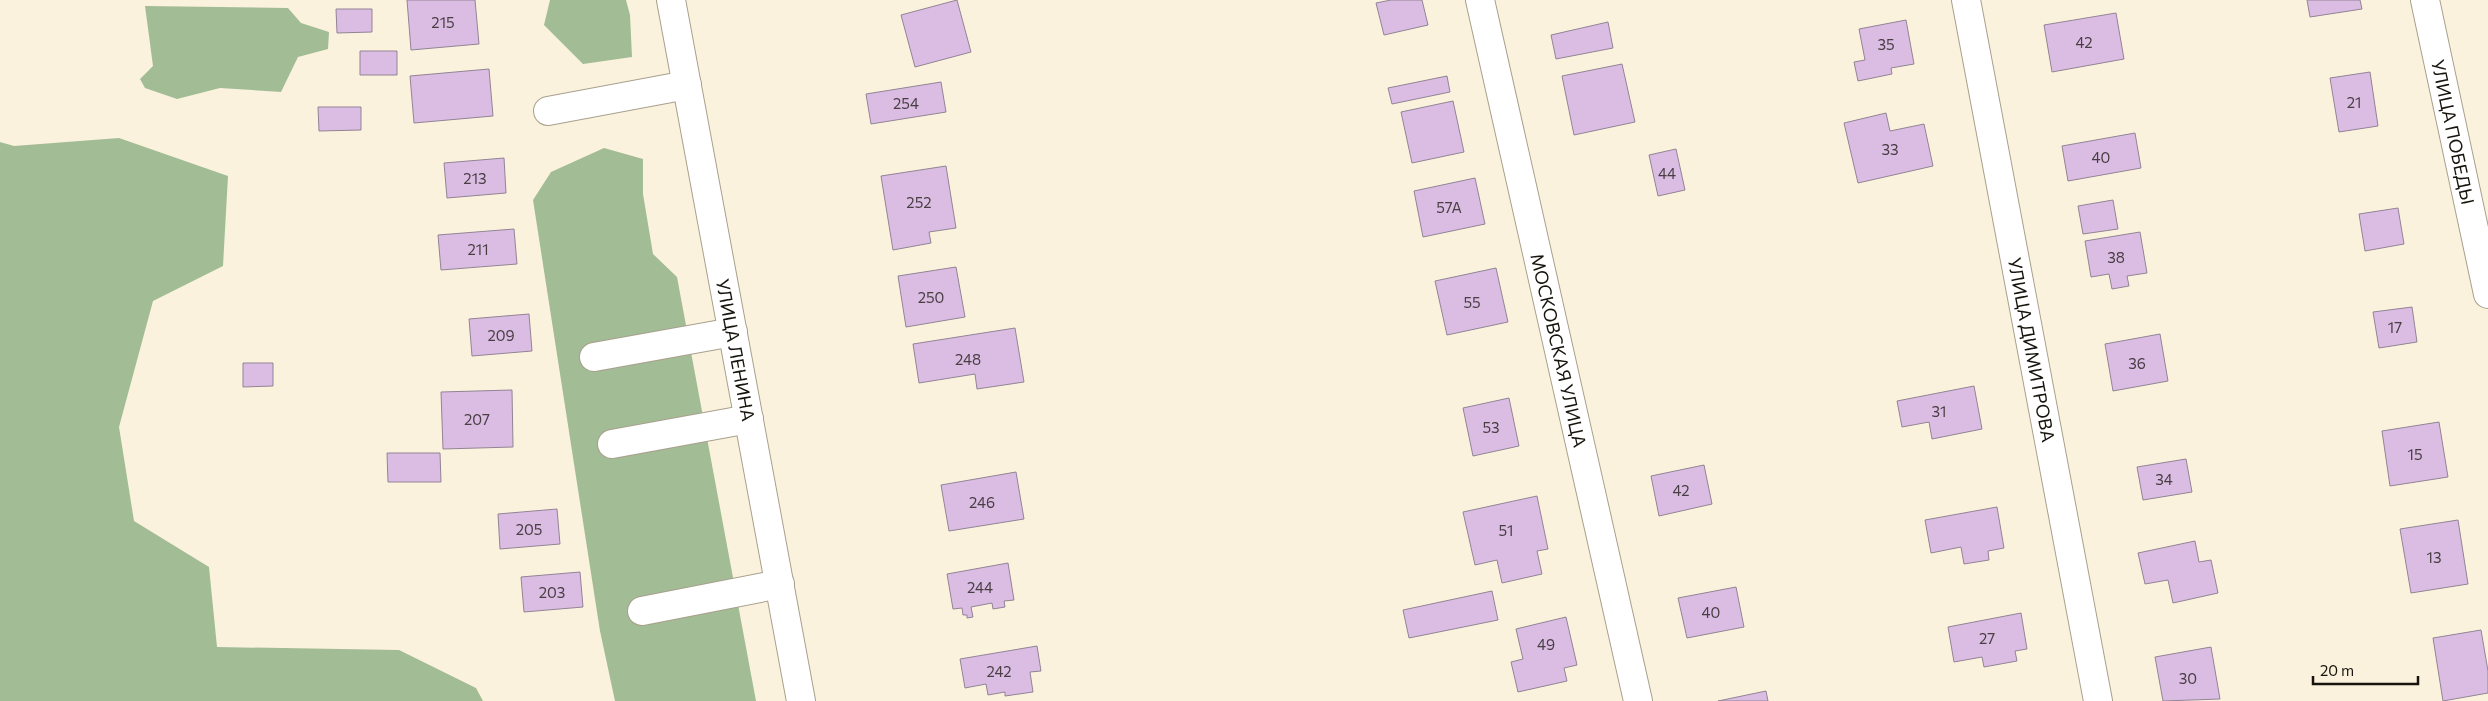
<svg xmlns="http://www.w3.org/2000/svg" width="2488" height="701" font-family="Commissioner,sans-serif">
<rect width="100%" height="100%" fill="#fbf2de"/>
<path fill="#a2bc95" d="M550,0H626L630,15L632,57L583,64L544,25Z
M145,6L288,8L301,23L329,32L328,49L298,57L281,92L220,88L177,99L145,88L140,79L153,66Z
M119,138L228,176L223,266L153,301L119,427L134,521L209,567L217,647L399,650L476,688L483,701H0V142L14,146Z
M604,148L643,159V194L653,254L677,277L756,701H615L600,631L533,200L551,172Z"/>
<path fill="#dbbde4" stroke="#918494" d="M407,0H475L479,44L411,50Z
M957,0L971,52L915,67L901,15Z
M1391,0H1422L1428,25L1384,35L1376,3Z
M2307,0H2360L2362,9L2310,17Z
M336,9H372V32L337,33Z
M2116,13L2124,59L2052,72L2044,25Z
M1906,20L1914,64L1891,68L1892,74L1858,81L1854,62L1865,60L1859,29Z
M1608,22L1613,48L1556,59L1551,35Z
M360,51H397V75H360Z
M1622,64L1635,122L1574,135L1562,76Z
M489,69L493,116L414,123L410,76Z
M2370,72L2378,126L2339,132L2330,78Z
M1447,76L1450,92L1392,104L1388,88Z
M941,82L946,112L871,124L866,94Z
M1453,101L1464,152L1412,163L1401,112Z
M318,107H361V130L319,131Z
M1886,113L1890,131L1924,124L1933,166L1858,183L1844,123Z
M2135,133L2141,168L2068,181L2062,146Z
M1676,149L1685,190L1658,196L1649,155Z
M504,158L506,193L447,198L444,163Z
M946,166L956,228L929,232L931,243L893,250L881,176Z
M1475,178L1485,224L1423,237L1414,191Z
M2113,200L2118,229L2083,234L2078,206Z
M2398,208L2404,244L2365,251L2359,214Z
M514,229L517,264L441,270L438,235Z
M2140,232L2147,273L2127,276L2129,286L2112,289L2109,274L2091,277L2085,241Z
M956,267L965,317L906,327L898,276Z
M1496,268L1508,322L1447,335L1435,281Z
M2412,307L2417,342L2379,348L2373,312Z
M529,314L532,351L472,356L469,319Z
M1015,328L1024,382L977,389L975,374L919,383L913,344Z
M2160,334L2168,381L2113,391L2105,344Z
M243,363H273V386L243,387Z
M1974,386L1982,429L1932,439L1929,422L1902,427L1897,401Z
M512,390L513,447L443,449L441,392Z
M1509,398L1519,446L1473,456L1463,408Z
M2439,422L2448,477L2390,486L2382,431Z
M387,453H440L441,482H388Z
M2186,459L2192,492L2143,500L2137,467Z
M1704,465L1712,504L1659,516L1651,476Z
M1016,472L1024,519L949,531L941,485Z
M1537,496L1548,549L1537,551L1542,574L1502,583L1497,560L1475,565L1463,512Z
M1997,507L2004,548L1988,551L1989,560L1964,564L1961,547L1931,553L1925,520Z
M557,509L560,544L500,549L498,514Z
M2458,520L2468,584L2411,593L2400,529Z
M2195,541L2199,562L2211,560L2218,593L2173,603L2168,580L2145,584L2138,553Z
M1008,563L1014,600L1004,601L1005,607L993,609L992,603L971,607L973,617L967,618V615H963L962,608L953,609L947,574Z
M580,572L583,607L524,612L521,577Z
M1736,587L1744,627L1687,638L1678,598Z
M1492,591L1498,620L1409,638L1403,610Z
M2021,613L2027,649L2015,651L2017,661L1984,667L1982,657L1954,662L1948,627Z
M1566,617L1577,665L1564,668L1567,681L1518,692L1511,662L1523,659L1516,629Z
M2481,630L2488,671V693L2443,701L2433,638Z
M1037,646L1041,671L1030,672L1033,692L1005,696V692L988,695L986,684L965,688L960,659Z
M2211,647L2220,699L2163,701L2155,657Z
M1766,691L1768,701H1718Z"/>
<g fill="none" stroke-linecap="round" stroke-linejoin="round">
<defs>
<g id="minor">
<path id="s1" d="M1480,0L1638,701"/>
<path id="s2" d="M1966,0L2098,701"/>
<path id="s3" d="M2425,0L2488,294"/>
<path d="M548,111L687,85"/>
<path d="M594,357L733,332"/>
<path d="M612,444L749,419"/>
<path d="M642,611L780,584"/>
</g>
<g id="major">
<path id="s4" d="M671,0L801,701"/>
</g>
</defs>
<use href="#minor" stroke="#a8a08d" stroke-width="30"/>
<use href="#major" stroke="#a8a08d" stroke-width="30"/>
<use href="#minor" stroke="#fff" stroke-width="28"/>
<use href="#major" stroke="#fff" stroke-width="28"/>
</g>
<g text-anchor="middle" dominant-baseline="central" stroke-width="4" stroke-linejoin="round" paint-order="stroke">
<g font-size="15" fill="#483e43">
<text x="443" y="22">215</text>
<text x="2084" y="42">42</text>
<text x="1886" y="44">35</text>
<text x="2354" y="102">21</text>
<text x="906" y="103">254</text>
<text x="1890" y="149">33</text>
<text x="2101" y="157">40</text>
<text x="1667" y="173">44</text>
<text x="475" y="178">213</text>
<text x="919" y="202">252</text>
<text x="1449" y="207">57А</text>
<text x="478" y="249">211</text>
<text x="2116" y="257">38</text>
<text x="931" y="297">250</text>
<text x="1472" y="302">55</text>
<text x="2395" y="327">17</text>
<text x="501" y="335">209</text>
<text x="968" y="359">248</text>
<text x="2137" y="363">36</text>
<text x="1939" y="411">31</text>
<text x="477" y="419">207</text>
<text x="1491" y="427">53</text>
<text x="2415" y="454">15</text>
<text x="2164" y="479">34</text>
<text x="1681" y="490">42</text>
<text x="982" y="502">246</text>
<text x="529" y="529">205</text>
<text x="1506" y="530">51</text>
<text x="2434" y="557">13</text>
<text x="980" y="587">244</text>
<text x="552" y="592">203</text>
<text x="1711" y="612">40</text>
<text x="1987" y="638">27</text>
<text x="1546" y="644">49</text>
<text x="999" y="671">242</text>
<text x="2188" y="678">30</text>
</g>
<g font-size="18" fill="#17140d" stroke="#fbf2de">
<text stroke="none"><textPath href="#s3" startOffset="135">УЛИЦА ПОБЕДЫ</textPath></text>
<text stroke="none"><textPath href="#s1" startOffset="359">МОСКОВСКАЯ УЛИЦА</textPath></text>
<text stroke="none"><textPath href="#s4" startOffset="356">УЛИЦА ЛЕНИНА</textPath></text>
<text stroke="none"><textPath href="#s2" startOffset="356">УЛИЦА ДИМИТРОВА</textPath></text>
</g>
</g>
<path d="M2313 676v8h105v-8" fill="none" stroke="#17140d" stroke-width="2.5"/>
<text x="2320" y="676" font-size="15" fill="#17140d" stroke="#fbf2de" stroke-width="4" paint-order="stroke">20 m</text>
</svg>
